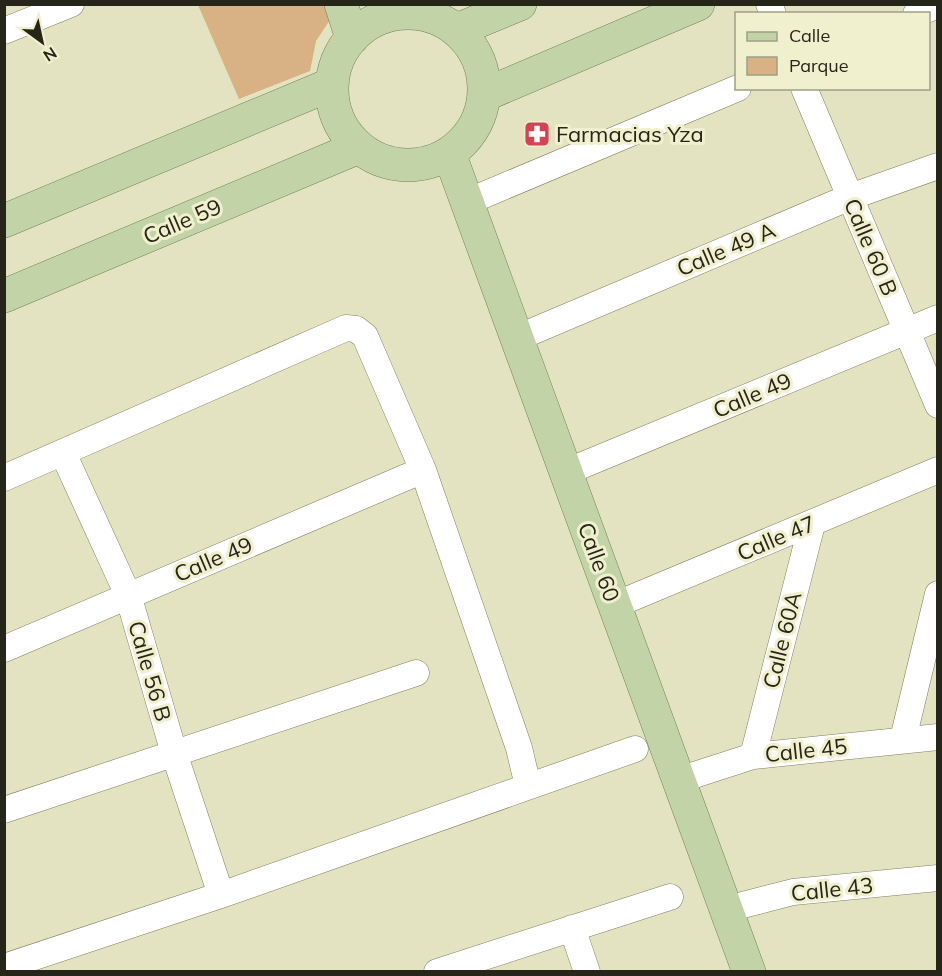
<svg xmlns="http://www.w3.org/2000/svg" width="942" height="976" font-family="Mulish,sans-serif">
<rect width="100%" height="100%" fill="#e3e3c1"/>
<path fill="#d8b184" d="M198,5H325L330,20L316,41L310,71L239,99Z"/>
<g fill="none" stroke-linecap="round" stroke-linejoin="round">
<defs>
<path id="minor" d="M769,4L773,14
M916,14L938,5
M4,31L71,4
M804,88L938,405
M467,202L738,88
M517,338L850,197L938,166
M63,453L128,595L174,753L221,895
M566,472L938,318
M4,478L346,328L356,329L365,336L423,470L519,748L528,786
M615,605L938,470
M4,649L423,470
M903,739L938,594
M753,756L812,524
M679,780L753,756L938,737
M4,810L416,673
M727,909L793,892L938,878
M572,928L587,972
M4,967L221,895L635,749
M437,972L670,897"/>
<path id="major" d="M341,4L352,38
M332 89a76 76 0 1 1 152 0a76 76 0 1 1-152 0Z
M457,30L520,4
M484,95L698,4
M449,153L749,972
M4,221L332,84
M4,296L359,147"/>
</defs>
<use href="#minor" stroke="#818062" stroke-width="27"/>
<use href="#major" stroke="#718350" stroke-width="34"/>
<use href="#minor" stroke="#fff" stroke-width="26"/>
<use href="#major" stroke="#c2d3a7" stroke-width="33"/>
</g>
<defs>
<symbol id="pharmacy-square" viewBox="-11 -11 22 22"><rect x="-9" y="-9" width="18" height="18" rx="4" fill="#d34357" stroke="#f0f0ce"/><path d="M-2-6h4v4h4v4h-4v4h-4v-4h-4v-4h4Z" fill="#fff"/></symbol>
</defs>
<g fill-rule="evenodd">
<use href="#pharmacy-square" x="522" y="119" width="30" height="30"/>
</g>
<g text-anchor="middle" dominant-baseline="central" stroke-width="6" stroke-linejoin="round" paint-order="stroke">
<g font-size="22" fill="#262519" stroke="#f0f0ce" text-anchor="start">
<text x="556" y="134">Farmacias Yza</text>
</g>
<g font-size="22" fill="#262519" stroke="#f0f0ce">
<text transform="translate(182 221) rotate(-23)">Calle 59</text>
<text transform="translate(871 247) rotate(67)">Calle 60 B</text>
<text transform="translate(726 249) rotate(-23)">Calle 49 A</text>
<text transform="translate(752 395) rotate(-23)">Calle 49</text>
<text transform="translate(776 538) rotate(-23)">Calle 47</text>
<text transform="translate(213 559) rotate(-23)">Calle 49</text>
<text transform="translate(599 562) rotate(70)">Calle 60</text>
<text transform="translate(782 640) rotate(-76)">Calle 60A</text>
<text transform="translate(150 671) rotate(74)">Calle 56 B</text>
<text transform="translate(806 750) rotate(-6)">Calle 45</text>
<text transform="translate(832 889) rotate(-6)">Calle 43</text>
</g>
</g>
<rect width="942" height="976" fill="none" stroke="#262519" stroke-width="12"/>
<rect x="735" y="12" width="195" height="78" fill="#f0f0ce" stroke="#9f9f86" stroke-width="1.5"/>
<rect x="747" y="32" width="30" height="9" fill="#c2d3a7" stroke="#9f9f86" stroke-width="1.5"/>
<text x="789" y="42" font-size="18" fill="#262519">Calle</text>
<rect x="747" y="57" width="30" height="18" fill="#d8b184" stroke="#9f9f86" stroke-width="1.5"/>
<text x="789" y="72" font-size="18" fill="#262519">Parque</text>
<g transform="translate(42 42) rotate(147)" stroke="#f0f0ce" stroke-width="4.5" paint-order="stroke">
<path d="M0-4.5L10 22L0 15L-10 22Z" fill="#262519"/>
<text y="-9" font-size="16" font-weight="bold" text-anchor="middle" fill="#262519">N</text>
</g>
</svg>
